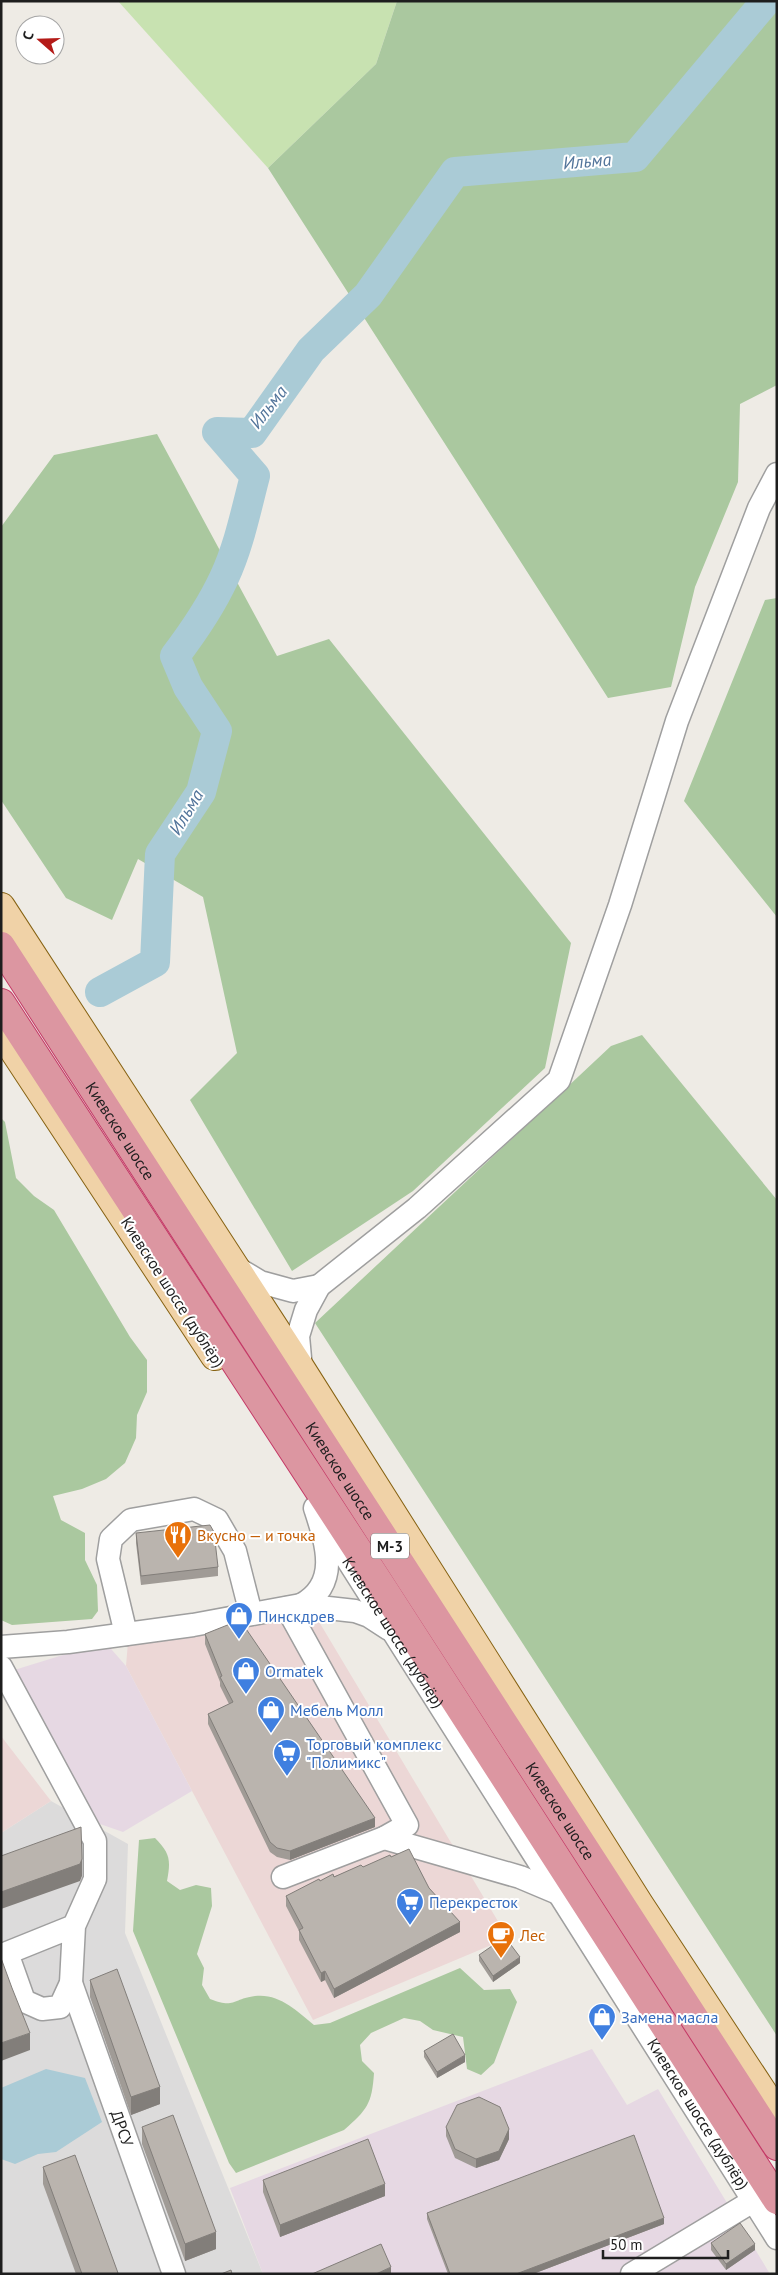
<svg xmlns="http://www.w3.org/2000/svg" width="778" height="2275" font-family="'PT Sans',sans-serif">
<rect width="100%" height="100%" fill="#eeebe5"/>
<path fill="#dcdbdb" d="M51,1801L128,1844L125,1933L263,2274H3L1,2269V1833Z"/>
<path fill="#ecd7d6" d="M312,1610L508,1938L313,2020L126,1666L128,1642Z
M1,1736L51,1801L1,1833Z"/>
<path fill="#e6d8e3" d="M105,1642L126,1666L192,1791L123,1832L100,1824L11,1671Z
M592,2049L627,2105L658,2089L770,2274H263L230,2188Z"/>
<path fill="#c8e2b1" d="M118,1H397L376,64L268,168Z"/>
<path fill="#aac89f" d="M397,1H777V385L740,404L738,482L695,587L671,687L608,698L268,168L376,64Z
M157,434L277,656L329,639L571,943L545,1068L413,1191L292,1271L190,1100L237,1053L203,897L138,859L112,920L66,898L1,800V527L54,455Z
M777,598V917L684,801L765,600Z
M642,1035L777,1200V2036L315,1323L611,1046Z
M1,1118L5,1122L16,1178L34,1196L54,1210L130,1337L147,1360V1392L137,1415L136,1438L125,1463L106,1479L82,1489L53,1496L61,1520L85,1533V1560L97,1585L98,1611L92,1619L12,1625L1,1620Z
M155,1838C170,1853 171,1860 167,1881L180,1890L196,1885L211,1888L212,1906L197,1954L204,1968L202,1985L210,1999C235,2009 232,1999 255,1996C279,1993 297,2011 314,2025L330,2023L460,1968L484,1990L510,1989L517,2002L494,2063L481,2075L467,2069L463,2037L433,2030L420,2021L404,2018L371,2033L360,2045L362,2061L374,2073C372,2104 367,2110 344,2130L236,2173L229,2163L133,1931L139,1840Z"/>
<path fill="#aacbd6" d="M46,2069L85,2078L102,2122L56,2152L38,2154L15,2164L1,2159V2088Z"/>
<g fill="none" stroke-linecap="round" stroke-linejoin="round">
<path stroke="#aacbd6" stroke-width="30" d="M100,992L155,962L160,854L201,792L217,731L188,687L175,656C194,631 211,606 224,578C239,546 246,510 255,476L217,432L252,433L311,350L368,295L455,172L635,157L766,1"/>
<defs>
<g id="minor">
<path d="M235,1267L260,1282L293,1291L319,1286"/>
<path d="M301,1369L298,1336L306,1310L319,1286L417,1208L559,1080L620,905L677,721L759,508L777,474"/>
<path id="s1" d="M332,1535L777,2238"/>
<path d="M301,1605C341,1584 326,1542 315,1508"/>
<path d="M126,1634L108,1559L111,1539L131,1520L194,1509L217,1520L235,1551L251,1614"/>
<path d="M1,1647L68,1642L193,1625L301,1605L355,1611L369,1616L389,1629"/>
<path d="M1,1667L95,1841V1879L74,1926L71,1983L60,2007L42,2009L24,2001L7,1953L74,1926"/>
<path d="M384,1838L520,1877L558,1893"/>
<path d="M283,1877L384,1838L407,1825L287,1608"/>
<path id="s2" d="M71,1983L174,2274"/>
<path d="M632,2274L753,2201"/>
</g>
<path id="major" d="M1,907L301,1369L639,1904L777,2114
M1,1031L215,1356"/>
<g id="highway">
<path id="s3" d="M1,946L777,2146"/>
<path d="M1,1003L382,1587L777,2200"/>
</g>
</defs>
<use href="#minor" stroke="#9f9f9f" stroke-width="25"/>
<use href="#major" stroke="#866212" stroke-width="30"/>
<use href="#highway" stroke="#c43966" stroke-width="30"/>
<use href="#minor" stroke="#fff" stroke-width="22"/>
<use href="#major" stroke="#f0d2a7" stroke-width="28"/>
<use href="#highway" stroke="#dc96a1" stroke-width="28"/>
</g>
<path fill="#a09b96" d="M136,1533L218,1567V1576L141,1585L136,1543Z
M205,1634L375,1827L290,1860L277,1857L270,1852L208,1724V1714L229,1704L220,1686V1682L205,1644Z
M391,1857L429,1888L460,1932L334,1998L325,1980L321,1982L299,1940V1931L286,1906V1896L320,1881L363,1867Z
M479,1955L520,1963L493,1982L479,1961Z
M90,1980L160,2104L131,2115L90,1997Z
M424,2051L465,2062L437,2078L424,2057Z
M142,2127L216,2249L185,2261L142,2144Z
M446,2127L509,2139L499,2160L476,2168L455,2158L446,2136Z
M43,2167L118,2274H76L43,2184Z
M263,2180L385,2196L280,2237L263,2192Z
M427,2213L664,2224L533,2274H448L427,2219Z
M711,2243L755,2250L726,2270L711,2250Z"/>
<path fill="#827e7a" d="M375,1818V1827L290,1860V1851Z
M82,1859V1876L80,1881L1,1909V1892Z
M460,1922V1932L334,1998V1989Z
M520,1957V1963L493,1982V1976Z
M325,1971V1980L321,1982V1973Z
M30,2033V2050L1,2061V2043Z
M465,2055V2062L437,2078V2072Z
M160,2087V2104L131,2115V2097Z
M509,2129V2139L499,2160L476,2168V2159Z
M385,2184V2196L280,2237V2225Z
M664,2218V2224L533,2274H516Z
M216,2232V2249L185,2261V2244Z
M755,2244V2250L726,2270V2264Z
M391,2267V2274H376Z"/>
<path fill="#bab4ae" stroke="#827e7a" d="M210,1525L214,1532L218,1567L141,1576L136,1533Z
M240,1620L375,1818L290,1851L277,1848L270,1842L208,1714L233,1702L220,1677L222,1676L205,1634Z
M81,1827L82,1859L80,1864L1,1892V1856Z
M409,1849L429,1888L460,1922L334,1989L325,1971L321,1973L299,1930L303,1928L286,1896L319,1879L320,1881L333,1874L334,1877L361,1865L363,1867L390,1855L391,1857Z
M505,1937L520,1957L493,1976L479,1955Z
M1,1958L12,1988L30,2033L1,2043Z
M117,1969L160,2087L131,2097L90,1980Z
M453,2034L465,2055L437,2072L424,2051Z
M479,2097L500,2107L509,2129L499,2151L476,2159L455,2149L446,2127L457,2105Z
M173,2115L216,2232L185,2244L142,2127Z
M634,2135L664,2218L516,2274H450L427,2213Z
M368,2139L385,2184L280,2225L263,2180Z
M75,2155L118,2273L115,2274H82L43,2167Z
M740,2223L755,2244L726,2264L711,2243Z
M381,2244L391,2267L376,2274H312Z
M231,2270L232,2274H221Z"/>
<defs>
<symbol id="restaurant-pin" viewBox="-11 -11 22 30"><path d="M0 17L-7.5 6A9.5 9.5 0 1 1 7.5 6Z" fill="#e8710a" stroke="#fff"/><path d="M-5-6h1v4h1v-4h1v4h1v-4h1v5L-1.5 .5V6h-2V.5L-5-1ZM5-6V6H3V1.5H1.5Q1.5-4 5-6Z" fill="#fff"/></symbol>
<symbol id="shop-pin" viewBox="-11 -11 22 30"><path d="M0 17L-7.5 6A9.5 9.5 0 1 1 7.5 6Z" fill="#3f7fe0" stroke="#fff"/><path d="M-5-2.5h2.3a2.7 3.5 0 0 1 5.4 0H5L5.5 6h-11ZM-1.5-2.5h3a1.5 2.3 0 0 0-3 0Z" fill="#fff"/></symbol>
<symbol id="supermarket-pin" viewBox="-11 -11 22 30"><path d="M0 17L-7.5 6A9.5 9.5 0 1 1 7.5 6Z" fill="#3f7fe0" stroke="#fff"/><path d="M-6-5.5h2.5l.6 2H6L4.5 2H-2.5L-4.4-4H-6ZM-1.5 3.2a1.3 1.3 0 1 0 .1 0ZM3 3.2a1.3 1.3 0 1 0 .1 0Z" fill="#fff"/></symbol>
<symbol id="cafe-pin" viewBox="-11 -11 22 30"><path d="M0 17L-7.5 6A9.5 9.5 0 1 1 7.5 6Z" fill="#e8710a" stroke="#fff"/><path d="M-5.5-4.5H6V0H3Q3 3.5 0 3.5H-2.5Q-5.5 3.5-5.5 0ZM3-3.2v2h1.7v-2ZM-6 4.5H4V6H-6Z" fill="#fff"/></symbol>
</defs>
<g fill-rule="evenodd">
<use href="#restaurant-pin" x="162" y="1519" width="32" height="43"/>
<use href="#shop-pin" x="223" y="1600" width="32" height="43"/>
<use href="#shop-pin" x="230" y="1655" width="32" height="43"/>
<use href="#shop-pin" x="255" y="1694" width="32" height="43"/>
<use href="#supermarket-pin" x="271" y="1737" width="32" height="43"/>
<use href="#supermarket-pin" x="394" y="1886" width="32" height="43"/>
<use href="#cafe-pin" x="485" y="1919" width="32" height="43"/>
<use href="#shop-pin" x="586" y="2001" width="32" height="43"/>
</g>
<g text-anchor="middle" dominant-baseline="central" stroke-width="4" stroke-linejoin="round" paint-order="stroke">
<rect fill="#fff" stroke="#626262" stroke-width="1" x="371" y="1533.5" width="38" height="25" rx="4"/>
<g font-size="15" font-weight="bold" fill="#1e1e1e">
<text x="390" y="1546">М-3</text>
</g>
<g font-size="16" fill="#1e1e1e" stroke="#fff">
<text stroke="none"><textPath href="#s3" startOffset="220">Киевское шоссе</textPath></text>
<text transform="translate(173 1292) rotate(57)">Киевское шоссе (дублёр)</text>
<text stroke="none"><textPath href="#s3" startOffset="625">Киевское шоссе</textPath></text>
<text stroke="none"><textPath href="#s1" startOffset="115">Киевское шоссе (дублёр)</textPath></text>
<text stroke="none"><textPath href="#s3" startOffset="1030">Киевское шоссе</textPath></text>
<text stroke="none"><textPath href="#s1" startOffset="685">Киевское шоссе (дублёр)</textPath></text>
<text stroke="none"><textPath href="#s2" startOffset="154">ДРСУ</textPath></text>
</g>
<g font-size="16" fill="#c56008" stroke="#fff" text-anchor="start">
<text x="197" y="1535">Вкусно — и точка</text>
<text x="520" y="1935">Лес</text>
</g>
<g font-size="16" fill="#366cbe" stroke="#fff" text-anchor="start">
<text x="258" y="1616">Пинскдрев</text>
<text x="265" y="1671">Ormatek</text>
<text x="290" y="1710">Мебель Молл</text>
<text x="306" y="1744">Торговый комплекс<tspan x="306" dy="18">"Полимикс"</tspan></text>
<text x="429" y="1902">Перекресток</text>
<text x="621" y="2017">Замена масла</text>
</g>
<g font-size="18" font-style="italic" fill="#53759b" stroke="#fff">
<text transform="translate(587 161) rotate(-5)">Ильма</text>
<text transform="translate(268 407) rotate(-52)">Ильма</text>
<text transform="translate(186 812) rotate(-59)">Ильма</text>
</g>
</g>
<rect width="778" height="2275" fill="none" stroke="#1e1e1e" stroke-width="5"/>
<g transform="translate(40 40) rotate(290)"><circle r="24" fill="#ffffff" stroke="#a5a5a5"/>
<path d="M0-4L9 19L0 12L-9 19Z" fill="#b41b18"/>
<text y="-8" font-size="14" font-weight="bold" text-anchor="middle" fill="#1e1e1e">С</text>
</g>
<path d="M603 2250v8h125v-8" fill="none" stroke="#1e1e1e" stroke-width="2.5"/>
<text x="610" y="2250" font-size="15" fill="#1e1e1e" stroke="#ffffff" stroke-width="4" paint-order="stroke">50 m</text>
</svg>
